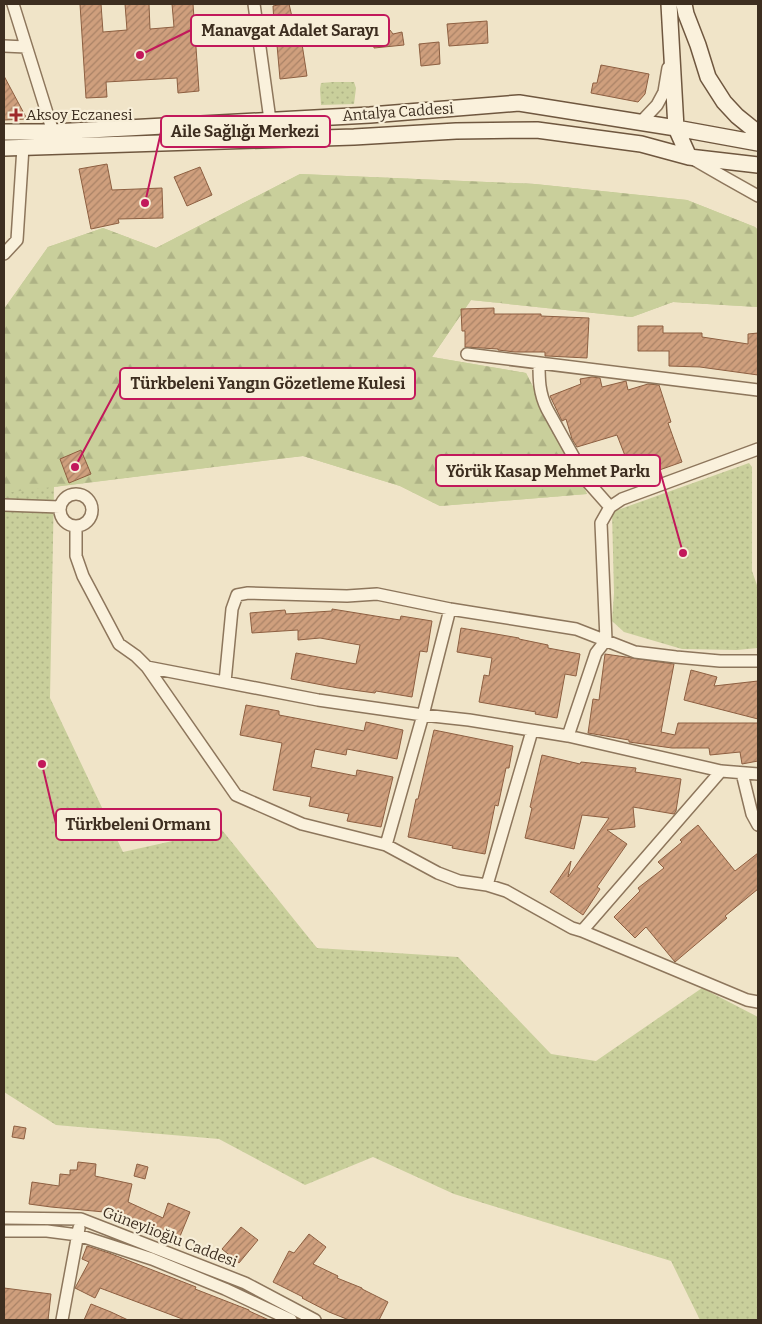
<svg xmlns="http://www.w3.org/2000/svg" width="762" height="1324" font-family="Bitter,serif">
<defs>
<pattern id="grass-dots" width="8" height="8" patternUnits="userSpaceOnUse" patternTransform="scale(1.25)"><rect width="8" height="8" fill="#c9cf9b"/><path d="M2 2h.1M6 6h.1" fill="none" stroke="#aeb285" stroke-width="1.8" stroke-linecap="round"/></pattern>
<pattern id="forest-firs" width="22" height="20" patternUnits="userSpaceOnUse" patternTransform="scale(1.25)"><rect width="22" height="20" fill="#c9cf9b"/><path d="M5 1l3.5 6h-7zM16 11l3.5 6h-7z" fill="#aeb285"/></pattern>
<pattern id="building-hatch" width="6" height="6" patternUnits="userSpaceOnUse" patternTransform="scale(1.25)"><rect width="6" height="6" fill="#cf9f7d"/><path d="M-1 1l2-2M0 6l6-6M5 7l2-2" fill="none" stroke="#a98266"/></pattern>
</defs>
<rect width="100%" height="100%" fill="#f0e4c8"/>
<path fill="url(#grass-dots)" d="M333,82H354L356,88L354,104L321,105L320,89L321,83Z
M300,174L535,184L687,200L755,227L758,230V307L673,302L632,317L471,300L432,357L526,373L587,494L440,506L400,486L303,456L54,487L50,698L123,852L222,830L317,948L458,957L551,1054L596,1061L702,988L758,1017V1320H700L671,1261L454,1194L373,1157L305,1185L219,1139L56,1125L4,1092V309L48,247L103,228L156,248Z
M749,463L752,467V571L758,588V648L737,650L682,649L624,632L612,621L614,593L612,512Z"/>
<path fill="url(#forest-firs)" d="M300,174L535,184L687,200L755,227L758,230V307L673,302L632,317L471,300L432,357L526,373L587,494L440,506L400,486L303,456L4,493V309L48,247L103,228L156,248Z"/>
<path fill="url(#building-hatch)" stroke="#8d5f41" d="M80,4H101L103,32L127,30L125,4H149L150,29L174,27L172,4H193L199,91L178,93L177,78L106,82L107,97L86,98Z
M283,4H289L293,21L274,23L273,6Z
M487,21L488,43L449,46L447,24Z
M390,30L393,34L402,32L404,45L374,48L372,32Z
M439,42L440,64L421,66L419,44Z
M302,44L307,76L280,79L277,45Z
M601,65L649,74L645,94L638,102L591,93L593,83H597Z
M4,76L27,119L4,120Z
M107,164L112,190L162,188L163,218L118,219L119,223L91,229L79,169Z
M200,167L212,195L187,206L174,177Z
M494,308V314H541V316L589,318L587,358L547,356H545V352H515L498,350V349L465,347V331H462L461,309Z
M638,326H663V333H702V337L748,344V334L758,333V375L700,367L669,366V351H638Z
M592,377L600,378L602,387L626,381L628,390L648,384L659,385L671,422L668,423L682,462L634,479L617,435L577,447L572,439L566,419L562,421L550,396L581,384L580,379Z
M81,450L91,474L69,483L60,459Z
M332,609L400,620L401,616L432,621L427,652L420,651L412,697L376,691L375,693L338,688L291,679L296,653L356,664L360,645L320,638L298,640V630L252,633L250,613L285,610L286,614L332,611Z
M461,628L519,638V639L548,645V648L580,654L576,676L565,674L557,718L535,714L536,712L479,702L484,675L489,676L492,658L457,652Z
M605,654L674,664L661,732L675,735L678,723H758V761L742,764L740,752L710,755L709,748H672L629,742V740L588,733L593,699L599,700Z
M691,670L717,677L714,686L758,681V719L684,700Z
M246,705L279,711V715L364,731L366,722L403,730L397,759L347,749L346,755L315,749L311,767L356,776L357,770L393,777L381,827L347,821L349,814L309,806L311,797L273,790L282,743L240,735Z
M434,730L513,746L509,768H506L498,806L495,805L485,854L452,848L453,846L408,837L416,799H418Z
M542,755L580,764L581,762L636,768L635,772L681,779L676,811L674,814L633,807L635,827L607,830L627,844L597,887L600,889L583,915L550,892L571,861L568,877L609,818L582,815L574,849L525,838L532,808L530,807Z
M698,825L735,871L758,853V889L725,916L727,918L675,962L646,927L635,938L614,917L640,891L638,888L664,868L658,862L682,842L680,840Z
M14,1126L26,1128L24,1139L12,1137Z
M78,1162L96,1164L95,1176L132,1184L128,1202L163,1218L168,1203L190,1212L176,1246L152,1237L127,1225L130,1219L104,1214V1212L51,1207L29,1204L32,1182L59,1186L60,1174L70,1175V1170H77Z
M137,1164L148,1167L145,1179L134,1176Z
M241,1227L258,1240L239,1263L222,1249Z
M309,1234L326,1247L313,1264L338,1276L337,1278L362,1288V1289L388,1302L379,1320H349L329,1312L302,1298L303,1297L273,1282L289,1251L294,1253Z
M87,1246L109,1253L196,1287L195,1289L249,1310V1311L269,1320H185L100,1288L95,1298L75,1288L89,1262L82,1259Z
M4,1288L51,1294L48,1320H4Z
M91,1304L111,1312L128,1320H84Z"/>
<g fill="none" stroke-linecap="round" stroke-linejoin="round">
<defs>
<path id="street" d="M13,4L53,132
M254,4L270,120
M4,46L26,47
M640,123L657,105L664,92L668,68
M693,159L726,178L758,196
M4,254L17,240L23,147
M467,354L758,390
M539,363C539,379 539,393 547,409L587,481L610,507
M60 510a16 16 0 1 1 32 0a16 16 0 1 1-32 0Z
M4,505L60,507
M76,526V556L83,576L119,644L136,656L147,667L236,795L302,824L386,845L438,873L459,881L487,885L506,891L572,928L582,931L721,771
M147,667L318,700L423,715L469,720L568,736L721,771L758,774
M225,682L232,609L237,595L248,593L347,596L377,594L450,609L576,629L635,652L676,657L720,661H758
M568,736L596,653L606,640L601,523L610,507L622,499L758,449
M742,773L752,814L758,825
M386,845L423,715L450,609
M487,885L532,731
M582,931L747,1000L758,1002
M4,1218L81,1219L245,1283L315,1320
M4,1231H47L78,1235L152,1259L225,1289L291,1320
M62,1320L79,1228"/>
<path id="secondary" d="M669,4L676,128L689,157
M684,4L686,14L698,45L708,77L724,102L737,116L758,133
M4,132H53L370,115L519,103L676,128L758,143
M4,148L354,137L456,131L537,130L641,144L689,157L758,165"/>
</defs>
<use href="#street" stroke="#8d765c" stroke-width="14"/>
<use href="#secondary" stroke="#6f573f" stroke-width="18"/>
<use href="#street" stroke="#faf1dc" stroke-width="11"/>
<use href="#secondary" stroke="#faf1dc" stroke-width="15"/>
</g>
<path fill="#9e2a2b" stroke="#f7eed8" stroke-width="2" d="M13.5 107.5h5v5h5v5h-5v5h-5v-5h-5v-5h5z"/>
<g text-anchor="middle" dominant-baseline="central" stroke-width="4.5" stroke-linejoin="round" paint-order="stroke">
<g font-size="15" fill="#3d2e20" stroke="#f7eed8">
<text transform="translate(398 112) rotate(-4)">Antalya Caddesi</text>
<text transform="translate(170 1237) rotate(21)">Güneylioğlu Caddesi</text>
</g>
<g font-size="15" fill="#3d2e20" stroke="#f7eed8" text-anchor="start">
<text x="26" y="115">Aksoy Eczanesi</text>
</g>
</g>
<path fill="none" stroke="#c2185b" stroke-width="2" d="M140 55L191 30M145 203L161 132M75 467L120 383M683 553L660 471M42 764L56 824"/>
<g fill="#c2185b" stroke="#f7eed8" stroke-width="2">
<circle cx="140" cy="55" r="5"/>
<circle cx="145" cy="203" r="5"/>
<circle cx="75" cy="467" r="5"/>
<circle cx="683" cy="553" r="5"/>
<circle cx="42" cy="764" r="5"/>
</g>
<g fill="#f7eed8" stroke="#c2185b" stroke-width="2">
<rect x="191" y="15" width="198" height="31" rx="5"/>
<rect x="161" y="116" width="169" height="31" rx="5"/>
<rect x="120" y="368" width="295" height="31" rx="5"/>
<rect x="436" y="455" width="224" height="31" rx="5"/>
<rect x="56" y="809" width="165" height="31" rx="5"/>
</g>
<g font-size="16" text-anchor="middle" font-weight="bold" fill="#3d2e20">
<text x="290" y="36">Manavgat Adalet Sarayı</text>
<text x="245" y="137">Aile Sağlığı Merkezi</text>
<text x="268" y="389">Türkbeleni Yangın Gözetleme Kulesi</text>
<text x="548" y="477">Yörük Kasap Mehmet Parkı</text>
<text x="138" y="830">Türkbeleni Ormanı</text>
</g>
<rect width="762" height="1324" fill="none" stroke="#3d2e20" stroke-width="10"/>
</svg>
